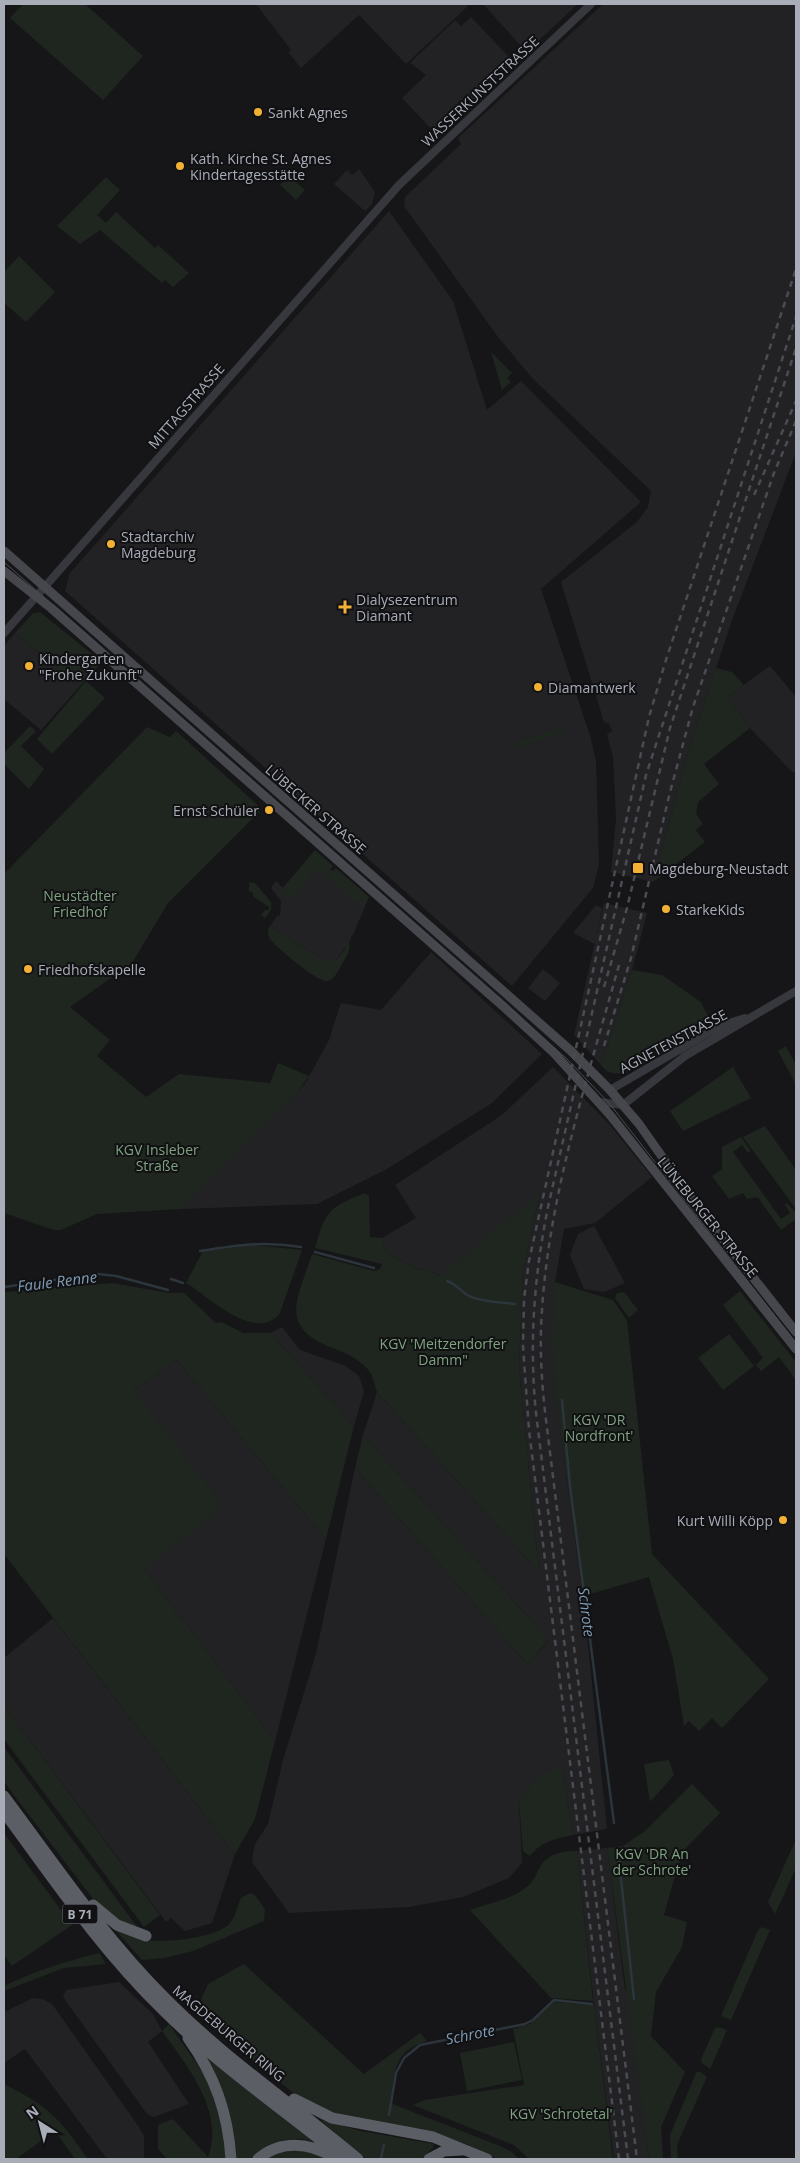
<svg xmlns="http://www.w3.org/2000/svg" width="800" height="2163" font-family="'Open Sans',sans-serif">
<rect width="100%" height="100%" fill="#161618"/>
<path fill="#222225" d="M256,4H465L468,6L406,64L359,15L301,68L288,52L291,50Z
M483,4H578L535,44L521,46Z
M603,4H796V452L730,626L689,750L653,882L611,872L616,818L613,757L607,734L612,731L609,724L604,722L561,582L637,522L648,507L651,491L532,378L498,337L404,206L405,197L461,144L458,138Z
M471,17L511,59L512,63L437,135L402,98L426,75L410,63L455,20L461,26Z
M359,169L375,192L372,204L365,211L334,184L347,170L352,175Z
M389,211L453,301L487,410L521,381L641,502L541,589L591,739L596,761L599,865L593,888L512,986L65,591L70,573Z
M15,633L80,686L41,730L4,699V646Z
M770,666L796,697V770L793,773L750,728L727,697Z
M313,853L366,902L349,943L335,961L328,962L271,928L280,916L281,901L271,888L276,881L283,888Z
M604,903L647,913L632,970L601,1065L574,1035Z
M596,905L602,908L595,944L573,933Z
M431,952L542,1054L492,1103L387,1169L317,1204L181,1209L261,1127L290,1098L292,1099L306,1082L329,1040L341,1003L381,1010Z
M543,969L560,983L545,1001L528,988Z
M553,1067L610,1125L652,1177L595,1223L564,1229L555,1282L560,1430L583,1596L607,1829L573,1835L561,1764L519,1803L522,1863L509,1878L463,1897L409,1907L289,1913L252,1862L253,1854L255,1844L268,1824L283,1760L316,1654L355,1468L527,1664L545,1646L548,1639L363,1435L377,1392L539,1572L519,1369L523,1271L540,1194L440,1276L429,1270L418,1269L387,1254L382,1238L416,1218L395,1185L502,1115Z
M594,1226L625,1283L604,1292L584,1289L570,1255L578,1234Z
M282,1327L300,1350L346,1366L359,1376L364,1391L354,1426L270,1333Z
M177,1360L326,1539L275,1741L144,1569L134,1390Z
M53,1618L235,1854L212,1923L185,1931L171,1918L166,1922L4,1706V1658Z
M607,1848L625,1990H628L649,2159H614L594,2005L577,1851Z
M119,1982L153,2014L162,2031L148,2042L189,2104L154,2117L147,2114L63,1997L66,1990Z
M33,1998L42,1999L52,2004L139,2127L144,2136V2159H107L25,2049L4,2063V2012Z"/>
<path fill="#1e261f" d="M23,4H85L143,56L103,100L10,18Z
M289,176L305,190L296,200L280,185Z
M106,177L120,190L97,215L106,223L116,212L155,248L158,245L189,273L173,287L165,280L162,283L100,230L80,244L57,226Z
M19,256L55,292L26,322L4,303V272Z
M491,352L512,373L507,378L511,382L502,390Z
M40,612L102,662L80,686L15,633L33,613Z
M716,668L732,672L744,685L727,697L750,728L704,764L719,784L698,802L696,814L703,824L696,830L705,842L653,882L689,750Z
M86,681L105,698L52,754L37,739Z
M30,726L36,731L21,746L44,769L29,789L4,764V753Z
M147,727L170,737L176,731L262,809L168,903L132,963L70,1007L110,1040L97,1056L146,1097L179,1074L270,1083L278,1063L309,1076L292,1100L290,1099L181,1209L97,1214L61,1230H54L4,1213V874Z
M563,727L565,732L516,748L514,743Z
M315,850L333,866L325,876L316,869L293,897L281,890Z
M336,868L369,897L353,935L349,934L348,929L354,931L363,907L327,878Z
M249,882L255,883L271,902V910L265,918L261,915L265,910H269V907L254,897L252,891L249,892Z
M278,915L280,916L271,928L328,962L331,957L336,960L346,948L342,945L346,941L349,942C351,950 346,957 342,964C339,969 335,980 327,981C317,982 278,949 271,940C268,936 268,933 268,929Z
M632,970L662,975L701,1002L711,1022C699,1033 637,1070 622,1073C614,1075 606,1072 601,1065Z
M786,1046L796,1065V1085L778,1051Z
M733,1067L751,1098L683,1131L670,1111Z
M765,1126L796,1170V1209L743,1137Z
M741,1137L751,1151L748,1153L742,1145L733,1152L781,1219L790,1213L785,1205L787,1203L796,1213V1219L781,1230L759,1199L756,1197L747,1199L743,1193L729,1199L712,1176L722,1169V1147Z
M365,1193L369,1196L370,1237L382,1238L387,1254L418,1269L429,1270L439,1276L540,1193L523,1271L519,1369L539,1572L377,1392C374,1385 374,1377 369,1371C361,1360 346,1353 333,1348C277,1327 298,1298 312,1254L374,1271L380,1269L382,1264L315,1248C326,1210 328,1208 365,1193Z
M254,1245L302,1250L280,1313C256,1344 208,1296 186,1283L203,1251Z
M555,1282L613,1300L627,1320L652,1554L769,1679L722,1728L712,1718L699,1731L689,1721L684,1726L673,1659L649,1577L583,1596L560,1430L552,1342Z
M112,1283L169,1293H184L216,1323L222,1322L243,1333H270L354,1426L326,1539L177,1360L134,1390L223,1506L144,1569L275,1741L255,1819L235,1854L4,1554V1292Z
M740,1291L796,1362V1380L779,1357L761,1371L756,1365L763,1358L723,1305Z
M624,1292L638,1310L629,1318L615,1298L617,1293Z
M729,1334L754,1366L723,1390L698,1358Z
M363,1435L548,1639L545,1645L527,1664L355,1468Z
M4,1706L160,1915L144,1927L4,1739Z
M4,1747L141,1932L129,1927L97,1904L13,1794L4,1781Z
M669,1760L674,1775L650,1802L644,1764Z
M561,1764L573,1835C555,1839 542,1841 530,1856L523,1851L519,1803L539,1776Z
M692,1784L720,1813L686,1848L687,1851L678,1865L664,1915L687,1922L682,1947L656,1992L651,2036L685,2072L661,2127L663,2159H649L607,1848L623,1846L645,1831Z
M4,1833L72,1925L12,1966L4,1955Z
M796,1839V1868L775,1914L768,1902Z
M568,1851H577L593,2001L551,1998L470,1910C487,1904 509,1900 524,1889C544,1876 531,1857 568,1851Z
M250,1893L254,1894L265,1909L264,1921L193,1951L165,1958L142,1960L111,1925C122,1930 135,1937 147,1940C165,1943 218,1938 230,1923C236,1916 237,1906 241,1898Z
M762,1927L770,1930L731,2020L721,2016L758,1930Z
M99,1953L106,1964L64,1968L4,1991V1986C35,1971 66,1961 99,1953Z
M244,1964L364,2074L420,2033L427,2041C392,2051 395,2074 390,2103L500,2146L512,2152L519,2159H498L464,2143L443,2137L330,2112L296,2095L214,2029L218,2024L200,2002L208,1984Z
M554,2002L594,2005L613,2159H529L514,2145L413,2105L425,2100L524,2085L513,2029L530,2024Z
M169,2024L204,2074L220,2111L226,2159H167L158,2149V2125L173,2119L208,2157C225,2111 187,2066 162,2031Z
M719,2027L727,2030L710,2069L702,2063L701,2059L715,2028Z
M514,2042L522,2080L467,2091L460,2053Z
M206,2056L313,2141L301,2139L285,2140L275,2143L251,2159H235Z
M699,2071L707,2077L677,2145L678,2159H671L670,2135L696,2073Z
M4,2084C50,2107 59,2118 88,2159H75L55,2131L16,2159H4Z
M319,2119L361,2131L434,2144L433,2148L421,2159H366Z
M304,2150L329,2159H265L275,2153Z"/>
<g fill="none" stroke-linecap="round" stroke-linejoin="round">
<path stroke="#2c353c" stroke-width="2.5" d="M200,1251C238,1245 262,1241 301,1247
M315,1252L374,1268
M171,1279L183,1283
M447,1281C456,1284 460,1290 467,1295C481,1302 500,1302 515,1304
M4,1287L98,1274L116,1276L168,1290
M562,1400L570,1486L614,1823
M618,1851L634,1999
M389,2115L396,2073L404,2058L420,2045L525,2024L533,2020L554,2000L592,2004
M381,2158L384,2145"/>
<path stroke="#37383d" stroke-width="8" d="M4,633L399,185L591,4
M610,1090L708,1033L726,1024L745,1018
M599,1102L623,1105L685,1056L796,991"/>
<path stroke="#45474d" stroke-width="9" d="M4,551L570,1050L610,1090L639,1124L699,1209L796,1332
M4,571L51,608L504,1007L554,1053L610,1115L796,1349"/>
<path stroke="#5b5e65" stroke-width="11" d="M4,1796C55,1864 103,1936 164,1997C223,2057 294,2105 358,2159
M4,1812C54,1880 102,1951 163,2010C218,2065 284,2110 344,2159
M93,1905L117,1925L146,1936
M188,2038C215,2076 228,2113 231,2159
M294,2099L332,2118L433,2137L487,2159
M258,2159C280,2140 309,2142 333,2157
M429,2159L444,2151L462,2150"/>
<path stroke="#4a4c52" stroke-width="1" d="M4,562L567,1059L609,1103L796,1343"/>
<path stroke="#4a4c52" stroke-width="2.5" stroke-dasharray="6 5" stroke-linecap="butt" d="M754,495L796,401
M619,965C588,1076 549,1196 542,1310C539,1350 542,1389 547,1428L637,2159
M604,987L627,908L670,728L796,348
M604,1046L631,958L669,796L693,707L774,473L796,421
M619,2159L529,1430L523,1346L524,1299L529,1261L649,717L665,663L796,269
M628,2159L536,1413C529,1343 534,1277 548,1207L646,775L796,317"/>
</g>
<g fill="#f2b134" stroke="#111113" stroke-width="2">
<circle cx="258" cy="112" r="5"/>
<circle cx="180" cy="166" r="5"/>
<circle cx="111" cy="544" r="5"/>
<path d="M342.5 599.5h5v5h5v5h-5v5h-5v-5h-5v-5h5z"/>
<circle cx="29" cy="666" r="5"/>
<circle cx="538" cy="687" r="5"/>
<circle cx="269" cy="810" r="5"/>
<rect x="632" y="862" width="12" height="12" rx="2.5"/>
<circle cx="666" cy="909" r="5"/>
<circle cx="28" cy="969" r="5"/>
<circle cx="783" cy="1520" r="5"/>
</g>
<g text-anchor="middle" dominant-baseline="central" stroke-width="4" stroke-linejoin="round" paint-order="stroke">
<rect fill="#111113" stroke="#7b7e86" stroke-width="1" x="62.5" y="1904.5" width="35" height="19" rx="4"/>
<g font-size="12" font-weight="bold" fill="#a8adb8">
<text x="80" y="1914">B 71</text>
</g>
<g font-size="14" fill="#a8adb8" stroke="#111113">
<text transform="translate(480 91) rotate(-43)">WASSERKUNSTSTRASSE</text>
<text transform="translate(186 406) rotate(-49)">MITTAGSTRASSE</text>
<text transform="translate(316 809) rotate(41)">LÜBECKER STRASSE</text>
<text transform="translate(673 1041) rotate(-28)">AGNETENSTRASSE</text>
<text transform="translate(708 1217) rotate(51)">LÜNEBURGER STRASSE</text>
<text transform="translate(229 2033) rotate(40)">MAGDEBURGER RING</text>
</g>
<g font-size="14" fill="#a8adb8" stroke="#111113" text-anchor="start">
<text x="268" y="112">Sankt Agnes</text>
<text x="190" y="158">Kath. Kirche St. Agnes<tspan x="190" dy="16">Kindertagesstätte</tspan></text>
<text x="121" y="536">Stadtarchiv<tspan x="121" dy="16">Magdeburg</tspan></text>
<text x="356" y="599">Dialysezentrum<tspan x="356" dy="16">Diamant</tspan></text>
<text x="39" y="658">Kindergarten<tspan x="39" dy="16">"Frohe Zukunft"</tspan></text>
<text x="548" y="687">Diamantwerk</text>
<text x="259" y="810" text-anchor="end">Ernst Schüler</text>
<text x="649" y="868">Magdeburg-Neustadt</text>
<text x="676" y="909">StarkeKids</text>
<text x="38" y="969">Friedhofskapelle</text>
<text x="773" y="1520" text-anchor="end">Kurt Willi Köpp</text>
</g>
<g font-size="14" fill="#7fa381" stroke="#111113">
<text x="80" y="895">Neustädter<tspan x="80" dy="16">Friedhof</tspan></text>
<text x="157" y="1149">KGV Insleber<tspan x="157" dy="16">Straße</tspan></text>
<text x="443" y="1343">KGV 'Meitzendorfer<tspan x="443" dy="16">Damm"</tspan></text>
<text x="599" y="1419">KGV 'DR<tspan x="599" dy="16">Nordfront'</tspan></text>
<text x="652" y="1853">KGV 'DR An<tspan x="652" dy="16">der Schrote'</tspan></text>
<text x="561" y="2113">KGV 'Schrotetal'</text>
</g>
<g font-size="15" font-style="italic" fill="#7f9bb3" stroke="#111113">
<text transform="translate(57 1281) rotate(-7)">Faule Renne</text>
<text transform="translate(587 1612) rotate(83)">Schrote</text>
<text transform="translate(470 2034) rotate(-11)">Schrote</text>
</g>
</g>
<rect width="800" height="2163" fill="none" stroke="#a8adb8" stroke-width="10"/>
<g transform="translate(40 2123) rotate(324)" stroke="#111113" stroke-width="4" paint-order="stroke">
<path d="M0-4L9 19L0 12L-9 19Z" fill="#a8adb8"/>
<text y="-8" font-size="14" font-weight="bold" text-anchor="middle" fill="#a8adb8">N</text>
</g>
</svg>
